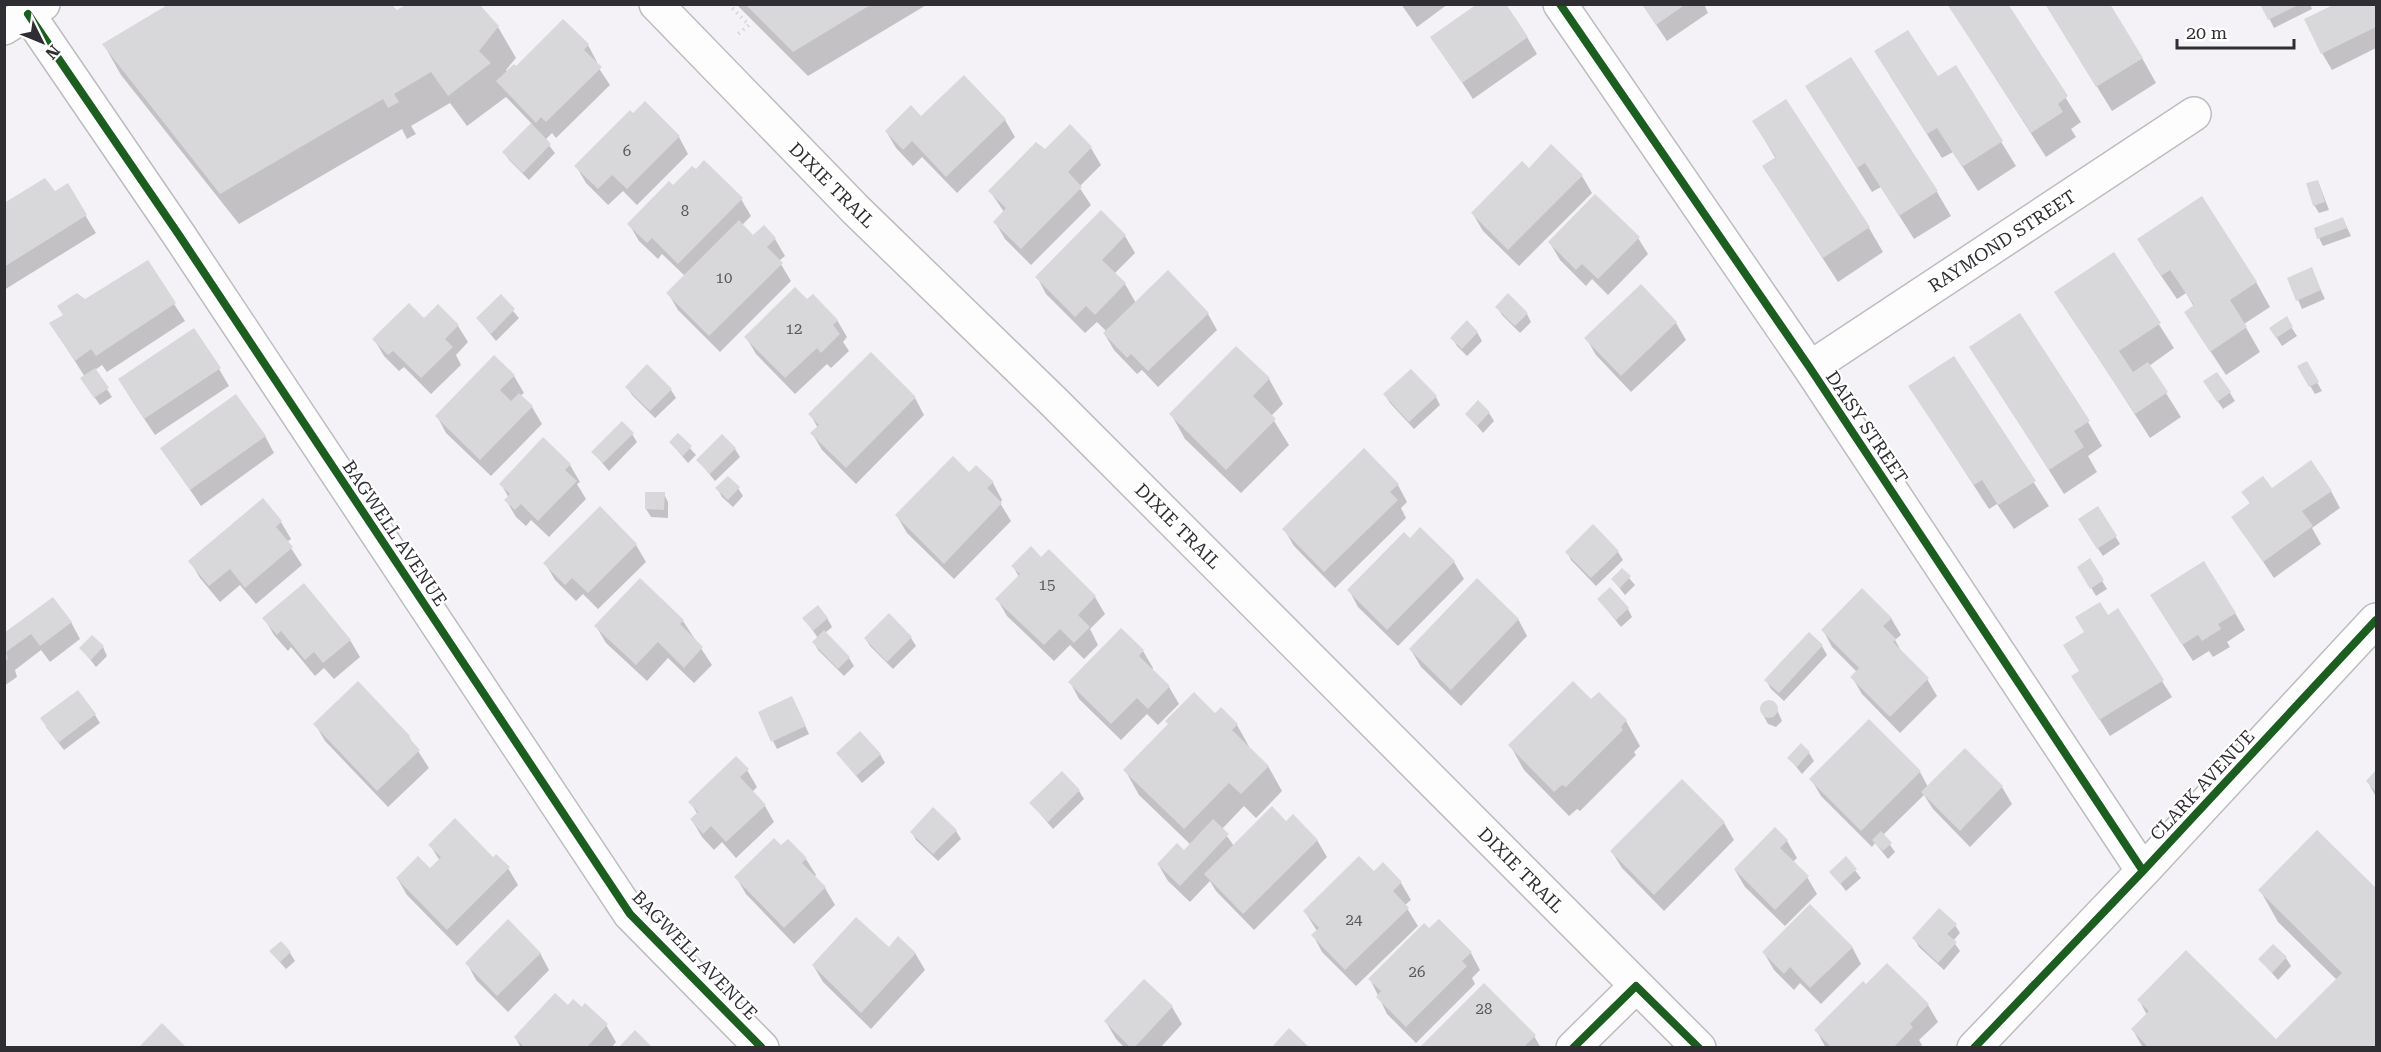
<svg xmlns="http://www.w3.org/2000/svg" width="2381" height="1052" font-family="'Roboto Serif',serif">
<rect width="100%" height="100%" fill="#f4f2f6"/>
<path fill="#0003" d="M736,4H928L808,76Z
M1401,4H1448L1417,27Z
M1642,4H1704L1708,13L1667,41Z
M1948,4H2006L2081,122L2071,129L2076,137L2046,157Z
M2046,4L2142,58L2156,83L2112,111Z
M2262,4H2310L2312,9L2274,28Z
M2338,4H2376V48L2332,70L2322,53Z
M397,12L498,27L516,58L506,70L508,72L588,45L597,62L596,64L610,85L556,138L552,133L545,140L555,153L529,180L509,160L504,152L532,124L506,97L467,126L450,103L411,126L416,134L407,139L402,129L239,224L121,75L104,45Z
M1432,37H1527L1537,54L1473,99Z
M1955,67L2016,166L1978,191L1953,152L1942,158L1890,76L1938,78Z
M964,77L1005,120L1015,137L957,193L922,157L913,166L896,148L886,131L921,118Z
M1807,87L1937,192L1951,216L1914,239L1881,187L1872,192Z
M1754,122L1869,228L1883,252L1838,282L1779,191L1776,159Z
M679,137L688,154L637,205L623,191L608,205L586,183L576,166Z
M1091,148L1101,165L1079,187L1091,205L1031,265L1005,239L995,222L1004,212L990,191L1045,152Z
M1529,170L1582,176L1592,193L1519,266L1483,231L1473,214Z
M2318,181L2329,210L2319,213L2314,205Z
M67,185L96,233L4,290V205L54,193Z
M673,188L741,199L751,216L742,225L753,237L775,239L785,256L779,261L791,281L720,352L678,310L668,293L685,276L662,254L658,259L639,241L629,224Z
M1101,213L1125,236L1135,253L1114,274L1125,284L1136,303L1208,314L1217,330L1158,387L1142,370L1137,374L1114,350L1104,333L1106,331L1097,322L1085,333L1046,294L1037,277Z
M2343,219L2351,236L2323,246L2319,238Z
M1638,238L1648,254L1608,295L1592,279L1586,286L1560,260L1550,243Z
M2114,254L2174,348L2149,366L2181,417L2150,438L2056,292Z
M147,262L185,321L107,372L102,365L95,370L112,397L100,405L87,387L85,377L51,324Z
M2153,264L2256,282L2270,307L2244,324L2260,352L2226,375L2201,337L2194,307L2186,293L2177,299Z
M2311,269L2325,299L2302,309L2289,279Z
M501,297L519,318L496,341L478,319Z
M807,301L837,320L847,337L843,342L849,351L831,368L827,364L795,394L756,354L746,337Z
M1497,307L1527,314L1531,322L1520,333L1502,315Z
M2286,319L2297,336L2282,346L2271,329Z
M424,320L458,326L468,342L456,355L461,365L431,394L404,367L399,371L384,356L374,339Z
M1676,323L1686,340L1631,392L1596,355L1586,338Z
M1477,332L1482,341L1467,356L1457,346L1452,338Z
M1971,347L2088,422L2102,446L2088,456L2097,472L2064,494Z
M1236,348L1269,379L1283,404L1271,416L1289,445L1241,493L1185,439L1171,414Z
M1953,358L2049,506L2014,529L1997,504L1989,509L1910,387Z
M2306,363L2322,391L2315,394L2299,367Z
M219,369L229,386L155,435L129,396Z
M514,376L524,393L520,396L532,407L542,424L491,476L446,433L437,416Z
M627,387L671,390L676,398L655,418L632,395Z
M2210,390L2230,393L2235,401L2223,409Z
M1385,395L1436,397L1440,405L1414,429L1390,403Z
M915,398L924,415L856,484L822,450L812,433L818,428L810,414Z
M1489,413L1494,421L1483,433L1467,414Z
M632,434L637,442L609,471L593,452Z
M678,435L696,455L688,463L671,443Z
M265,436L274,453L201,506L162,449Z
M735,449L740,457L715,481L698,460Z
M570,465L580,482L577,484L586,499L549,537L531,520L526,526L516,517L506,500L509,498L501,484Z
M969,474L993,483L1002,500L1000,503L1011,521L954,579L907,533L897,516Z
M1398,485L1407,502L1401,508L1406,518L1335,588L1294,546L1284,529Z
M717,488H738L743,496L733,507L722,497Z
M2271,490L2331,491L2340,508L2312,528L2321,544L2274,578L2233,517L2251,505L2243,492Z
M664,494L668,502V518L651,517L646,509Z
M2098,508L2120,544L2103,556L2084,528Z
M600,509L636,545L646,562L598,609L583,594L576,601L555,580L545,563Z
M281,522L291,539L287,542L302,565L256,604L240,585L220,602L200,578L190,561Z
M1410,540L1454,562L1464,579L1398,646L1358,607L1349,590Z
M1049,551L1095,597L1105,614L1090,629L1098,645L1084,659L1070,645L1054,661L1007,616L997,599L1019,577L1013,566L1041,559Z
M1567,552H1618L1623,560L1596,586L1571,560Z
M2090,561L2107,589L2096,596L2079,567Z
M1622,570L1635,585L1625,595L1613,580Z
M1599,600L1628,609L1632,617L1621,627Z
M2162,613H2235L2245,630L2227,642L2230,647L2213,657L2209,651L2193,661Z
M889,616L911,638L916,646L893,669L870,646L865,638Z
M2107,617L2162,681L2172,697L2110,736L2083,693L2081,672Z
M264,618L350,640L360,657L334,679L324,668L315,676L291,647L288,651L274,635Z
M804,618H827L832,627L825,633L849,658L854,666L844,676L818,650L814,642L818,638Z
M1891,618L1901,635L1895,640L1904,656L1927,679L1937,696L1900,733L1862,694L1852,677L1857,672L1832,647L1823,630Z
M1518,619L1527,636L1461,706L1421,667L1411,650Z
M683,621L712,665L694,683L668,658L647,681L606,643L596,626Z
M71,622L80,639L50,662L41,650L15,670L17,677L4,686V635Z
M1121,630L1143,651L1153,668L1152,670L1169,687L1179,704L1158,725L1147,714L1121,740L1079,699L1070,682Z
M1809,634L1822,646L1827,655L1784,701L1771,689L1766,680Z
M103,647L107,656L96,667L81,648Z
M1599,694L1626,721L1640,746L1634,752L1636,755L1580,811L1577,809L1569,816L1524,770L1510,745L1591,701Z
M1768,701L1774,703L1782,721L1776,727L1768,724L1761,711L1762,705Z
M796,706L809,734L777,749L773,741Z
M1221,709L1237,725L1251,750L1268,766L1282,791L1256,818L1244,806L1222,829L1234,846L1287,823L1317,840L1327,857L1254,930L1216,891L1210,881L1190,902L1168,881L1158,864L1184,852L1191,845L1139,795L1125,770L1215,715Z
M95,715L100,723L64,750L46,727Z
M1869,721L1920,772L1928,787L1965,750L2002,787L2012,804L1970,847L1933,809L1924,795L1883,835L1895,852L1888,859L1875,843L1872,847L1821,796L1811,779Z
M315,724L409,737L429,768L388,807L325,741Z
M1809,753L1814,761L1802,774L1789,758Z
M838,754H880L885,763L862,783Z
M747,770L757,787L752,792L765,806L774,822L736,858L722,842L714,850L702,837L692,820L698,815L690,802Z
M2376,772V797L2368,782Z
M1682,781L1724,823L1734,840L1664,911L1622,868L1612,852Z
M1079,791L1084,799L1053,829L1031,803Z
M933,809L956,831L961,839L938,861L916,840L912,832Z
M1775,830L1787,841L1797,858L1793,862L1807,877L1817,894L1785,926L1745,887L1735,870Z
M2317,832L2376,890V1048H2143L2133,1030L2147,1015L2139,1000L2277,1041L2337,980L2278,922L2260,890Z
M430,845L493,859L508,868L518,885L457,946L407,895L397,878L430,870L440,861Z
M781,847L806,859L816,875L814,877L825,888L835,905L794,944L746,894L736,877Z
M1846,859L1861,878L1846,891L1831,872Z
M1374,873L1401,883L1411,900L1405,905L1418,926L1356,986L1322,952L1313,935L1317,931L1305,912Z
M1955,925L1960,933L1953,941L1960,951L1944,970L1919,947L1914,938Z
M1852,947L1861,964L1821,1004L1800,983L1794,990L1774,970L1764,953Z
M889,949L915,953L925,970L871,1029L823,982L813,965Z
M271,952L290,953L295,961L286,969Z
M540,953L549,970L508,1012L476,980L467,963Z
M1471,953L1480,970L1472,978L1475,984L1416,1043L1387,1014L1370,979Z
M2286,958L2291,966L2278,980L2260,959Z
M1887,965L1928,1005L1938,1022L1919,1040L1922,1045L1919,1048H1826L1816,1030L1866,987Z
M1144,981L1172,1007L1182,1024L1160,1048H1125L1116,1039L1106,1022Z
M568,1007L606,1025L616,1042L611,1048H521L515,1037Z
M1534,1036L1541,1048H1421Z"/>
<path fill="#d8d7da" d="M169,4H391L397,10L407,4H479L499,26L479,51L491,63L448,96L431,72L394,94L399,102L388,108L383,99L220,194L102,44Z
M745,4H872L793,52Z
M1477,4H1506L1528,37L1462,83L1430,37Z
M1642,4H1686L1656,25Z
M1947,4H2008L2068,96L2058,104L2063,112L2031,133Z
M2045,4H2110L2143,58L2096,87Z
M2260,4H2300L2268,20Z
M2335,4H2376V27L2321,54L2304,19Z
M563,19L589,44L584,50L602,67L546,122L541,117L536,123L496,81L514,64L516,66Z
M1908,30L1938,76L1956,65L2003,141L1962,167L1937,128L1927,134L1874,51Z
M1851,57L1938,191L1899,216L1865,163L1857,168L1805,86Z
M964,75L1006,119L946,177L912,141L903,150L885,131L911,105L921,116Z
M1786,99L1870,227L1823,258L1762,166L1776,157L1752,121Z
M645,101L680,136L627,189L612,175L598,189L574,166L630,110L633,113Z
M531,123L551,144L523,173L502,152Z
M1070,124L1092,147L1068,172L1082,187L1021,249L993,222L1006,208L988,191L1036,142L1045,149Z
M1551,144L1583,175L1508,250L1471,213L1522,161L1529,168Z
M704,160L743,198L678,264L652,238L647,243L627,224L669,181L673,185L692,166L696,169Z
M45,178L55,191L68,183L87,215L4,267V203Z
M2318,180L2325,202L2313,206L2306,183Z
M1595,194L1640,237L1598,279L1582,264L1576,270L1548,242Z
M2202,196L2257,282L2230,300L2247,327L2210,352L2184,312L2194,305L2170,270L2161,276L2137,239Z
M1101,210L1126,235L1102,260L1126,283L1095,315L1086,306L1075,317L1035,277Z
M2343,217L2347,228L2317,239L2314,228Z
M739,220L753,235L764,225L776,238L767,247L783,263L709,336L666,293Z
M2114,252L2161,323L2119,351L2133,372L2148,362L2168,392L2135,414L2054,292Z
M148,260L176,303L96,356L91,349L75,361L49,323L63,315L57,306L77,293L85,299Z
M2312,267L2321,290L2296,301L2287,278Z
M1168,270L1209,313L1148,371L1131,354L1127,358L1103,333Z
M1641,284L1677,322L1621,376L1584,338Z
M795,287L807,299L813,294L838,320L833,325L840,334L821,353L817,348L785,378L744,337Z
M1508,293L1528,313L1515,326L1495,307Z
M501,294L515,309L491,334L476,318Z
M409,303L424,318L438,304L459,325L445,339L453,347L421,378L393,351L388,355L372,339Z
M2020,313L2090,421L2074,431L2084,447L2049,470L1969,347Z
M2287,316L2293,327L2276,338L2269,328Z
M1467,320L1478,332L1462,349L1450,338Z
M194,328L221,368L144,419L118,379Z
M1236,346L1270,378L1253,396L1276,419L1226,470L1169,414Z
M871,352L916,397L846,468L810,433L819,425L808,414Z
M494,355L515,375L500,390L511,401L519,393L533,406L480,460L435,416Z
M1954,356L2036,481L1998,505L1982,480L1974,485L1908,386Z
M2307,361L2319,382L2309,387L2297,366Z
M647,364L672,389L650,411L625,387Z
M95,368L109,388L94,398L80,378Z
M1411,369L1437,396L1409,422L1383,394Z
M2217,372L2231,392L2217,402L2203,381Z
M236,394L266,436L190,490L160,448Z
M1478,400L1490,412L1477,426L1465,414Z
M622,421L634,433L603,463L591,452Z
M678,433L692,446L683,456L669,442Z
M722,434L736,448L710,474L696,460Z
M543,437L571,464L565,470L577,481L538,521L521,504L515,510L504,500L510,494L499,484Z
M1364,448L1399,484L1390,492L1398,500L1324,572L1282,529Z
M953,456L969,472L976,465L994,482L987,488L1002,503L944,564L895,515Z
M2311,460L2332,491L2302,511L2313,526L2263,562L2231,517L2250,503L2241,492L2263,476L2272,488Z
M728,476L740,487L728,500L715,488Z
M645,492H665L664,510L645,509Z
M263,498L282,521L276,527L293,547L245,588L230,569L209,586L188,561Z
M600,506L637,544L588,593L572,578L565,585L543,563Z
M2098,506L2117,536L2097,549L2078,519Z
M1593,524L1619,551L1591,578L1565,552Z
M1420,527L1455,561L1387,630L1347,590L1404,532L1410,538Z
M1031,546L1041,557L1049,549L1096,596L1078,615L1090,627L1074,643L1060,629L1044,645L995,599L1020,574L1011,566Z
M2090,558L2104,580L2090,589L2077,567Z
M2204,561L2236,613L2218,624L2221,629L2202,641L2198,635L2182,645L2150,595Z
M1622,568L1631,576L1620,588L1611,579Z
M640,578L684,620L680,624L703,647L684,668L658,642L636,665L594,626Z
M1477,578L1519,619L1451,690L1409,649Z
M304,583L351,640L323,663L314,652L305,660L281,631L277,635L262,618Z
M1610,587L1629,608L1616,620L1597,599Z
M1862,588L1892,618L1883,626L1896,639L1893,642L1929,678L1890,717L1850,677L1859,668L1821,630Z
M53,597L72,622L40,646L31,634L6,652L8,659L4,662V633Z
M2100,602L2108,615L2118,608L2164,680L2099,720L2071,676L2079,671L2063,645L2084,632L2075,617Z
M818,605L828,618L813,631L802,618Z
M889,613L912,637L887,662L864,638Z
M1121,628L1144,650L1139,656L1170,686L1148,709L1137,698L1111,724L1068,682Z
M824,630L850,657L838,669L812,642Z
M1809,632L1823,645L1779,693L1764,680Z
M92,635L104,646L91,660L79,648Z
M358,681L410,736L409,738L420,750L377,791L313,724Z
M1573,681L1591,699L1599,692L1627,720L1621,727L1623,730L1566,787L1562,785L1554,792L1508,745Z
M78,690L96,714L58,743L40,718Z
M1194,692L1215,713L1221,707L1238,724L1232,730L1269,766L1241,794L1229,783L1184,829L1123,770L1168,724L1165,721Z
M792,696L806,726L771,742L758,712Z
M1760 709a9 9 0 1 1 18 0a9 9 0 1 1-18 0Z
M1869,719L1921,771L1861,831L1809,779Z
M860,731L881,754L856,776L836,753Z
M1801,743L1810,752L1797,767L1787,758Z
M1965,748L2003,786L1960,831L1921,792Z
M736,756L749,769L740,777L766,805L726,842L711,826L703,834L690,819L698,812L688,802Z
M2376,770V792L2366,781Z
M1062,771L1080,790L1048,822L1029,803Z
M1682,779L1725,822L1654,895L1610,851Z
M1272,806L1286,821L1293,814L1318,840L1243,914L1204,874Z
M933,807L957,830L933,854L910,832Z
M455,818L493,857L496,854L510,867L447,930L396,878L418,856L430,868L441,857L428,845Z
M1213,819L1229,834L1180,886L1157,864L1177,843L1184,850Z
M1775,827L1788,840L1780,848L1809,876L1775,910L1734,869Z
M2317,830L2376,888V1048H2149L2131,1029L2149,1011L2137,1000L2186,950L2276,1039L2342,973L2258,890Z
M1881,831L1892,843L1883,851L1872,840Z
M774,838L781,845L788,839L807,858L802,863L826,887L784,928L734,877Z
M1359,856L1374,871L1383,862L1402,882L1393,891L1409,908L1345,970L1311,935L1319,928L1303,911Z
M1846,856L1857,869L1840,884L1829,872Z
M1810,904L1853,947L1810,988L1790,967L1784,974L1762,952Z
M1939,908L1957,924L1947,934L1957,942L1938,963L1912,938Z
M856,917L889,947L898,936L916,953L861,1013L812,965Z
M508,919L541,953L497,996L465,963Z
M1439,919L1472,952L1462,961L1467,966L1406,1027L1376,997L1381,991L1368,979L1424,923L1429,928Z
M281,941L291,952L280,962L269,951Z
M2273,944L2287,957L2272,973L2258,959Z
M1887,963L1929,1004L1910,1024L1913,1027L1893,1048H1832L1814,1030L1863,981L1866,984Z
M1144,979L1173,1006L1134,1048H1131L1104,1021Z
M1484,983L1536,1035L1523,1048H1419Z
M555,993L568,1005L573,999L582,1007L585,1003L608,1024L586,1048H525L514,1037Z
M162,1023L187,1048H138Z
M1289,1028L1310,1048H1271Z
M635,1030L653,1048H618Z"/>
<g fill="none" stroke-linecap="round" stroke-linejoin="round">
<defs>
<path id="minor" d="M1560,4L1810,368L2143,871
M28,14L179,235L630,914L762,1048
M1810,368L2194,114
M1573,1048L1636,986
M1974,1048L2143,871L2376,620"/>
<path id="secondary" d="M656,4L856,210L1055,403L1699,1048"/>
<path id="primary" d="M4,28L43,4"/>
</defs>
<use href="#minor" stroke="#bdbcbf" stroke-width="36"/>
<use href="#secondary" stroke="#bdbcbf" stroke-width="36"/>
<use href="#primary" stroke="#bdbcbf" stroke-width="36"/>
<path stroke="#d7d7d7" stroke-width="4" stroke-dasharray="1.5 4.5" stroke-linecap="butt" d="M728,4L749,25L738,34"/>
<use href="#minor" stroke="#fdfdfe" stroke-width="33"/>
<use href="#secondary" stroke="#fdfdfe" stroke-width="33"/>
<use href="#primary" stroke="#fdfdfe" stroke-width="33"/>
<defs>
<path id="cycleway" d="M1560,4L1810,368L2143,871
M28,14L179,235L630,914L762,1048
M1573,1048L1636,986L1699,1048
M1974,1048L2143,871L2376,620"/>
</defs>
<use href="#cycleway" stroke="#fff" stroke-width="11"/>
<use href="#cycleway" stroke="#1b5e20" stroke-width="8"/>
</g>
<g text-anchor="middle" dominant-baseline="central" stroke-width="4.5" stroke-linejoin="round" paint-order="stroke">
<g font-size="15" fill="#59585c">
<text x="627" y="151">6</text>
<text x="685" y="211">8</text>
<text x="724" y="278">10</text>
<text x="794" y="329">12</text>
<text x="1047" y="585">15</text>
<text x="1354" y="920">24</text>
<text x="1417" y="972">26</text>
<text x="1484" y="1009">28</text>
</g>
<g font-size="18" fill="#2f2e32" stroke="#fff">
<text transform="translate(832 185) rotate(45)">DIXIE TRAIL</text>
<text transform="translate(2002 241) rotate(-33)">RAYMOND STREET</text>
<text transform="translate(1867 427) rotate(56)">DAISY STREET</text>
<text transform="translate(1178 526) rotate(45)">DIXIE TRAIL</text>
<text transform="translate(395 533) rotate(56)">BAGWELL AVENUE</text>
<text transform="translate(2202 785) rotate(-47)">CLARK AVENUE</text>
<text transform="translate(1521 870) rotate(45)">DIXIE TRAIL</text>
<text transform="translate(695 955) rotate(46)">BAGWELL AVENUE</text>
</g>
</g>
<rect width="2381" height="1052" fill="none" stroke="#2f2e32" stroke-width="12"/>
<g transform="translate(42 42) rotate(133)" stroke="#ffffff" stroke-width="4.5" paint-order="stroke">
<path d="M0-4.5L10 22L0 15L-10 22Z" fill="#2f2e32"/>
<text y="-9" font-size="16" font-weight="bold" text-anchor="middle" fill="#2f2e32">N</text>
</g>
<path d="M2177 39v9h117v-9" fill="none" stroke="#2f2e32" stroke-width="3"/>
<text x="2186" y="39" font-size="18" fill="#2f2e32" stroke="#ffffff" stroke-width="4.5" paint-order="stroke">20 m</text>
</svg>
